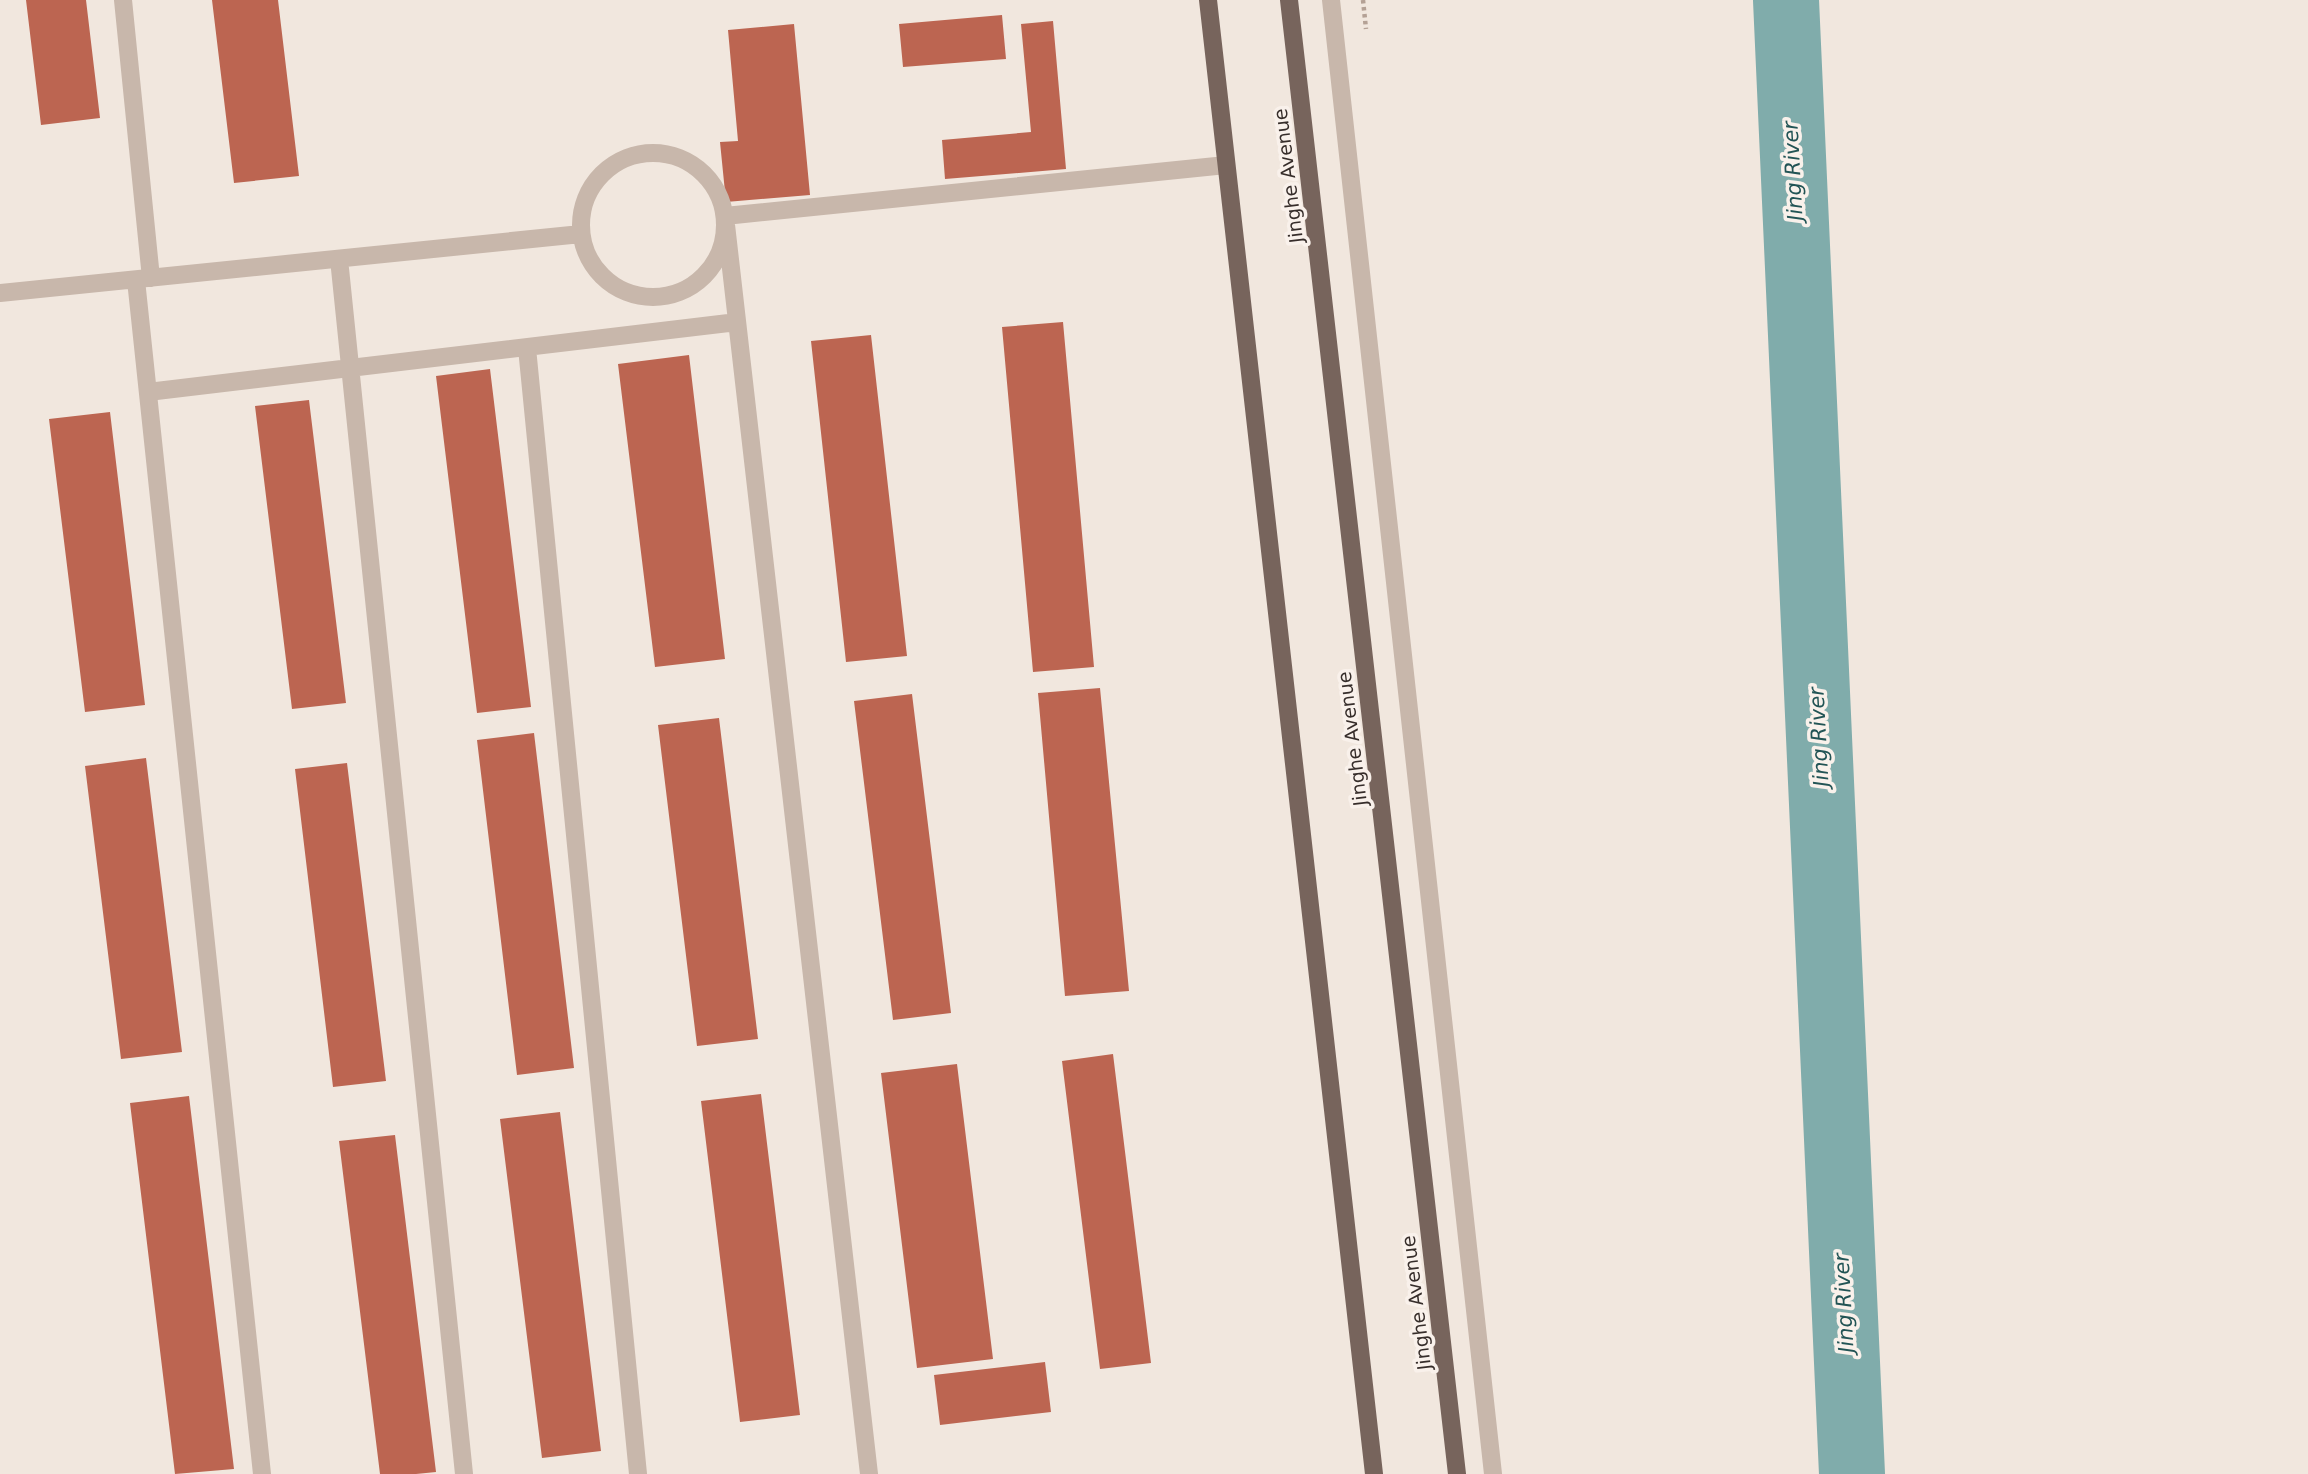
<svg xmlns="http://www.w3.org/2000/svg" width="2308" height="1474" font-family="'DejaVu Sans',sans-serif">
<rect width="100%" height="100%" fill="#f1e7de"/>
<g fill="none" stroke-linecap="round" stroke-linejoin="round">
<path stroke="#80acab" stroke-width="66" d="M1786,0L1852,1474"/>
</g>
<path fill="#bc6551" d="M26,0H86L100,118L41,125Z
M212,0H278L299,176L234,183Z
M1002,15L1006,59L903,67L899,24Z
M1053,21L1066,169L945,179L942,140L1031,132L1021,24Z
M794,24L810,195L726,202L720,142L738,141L728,30Z
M1063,322L1094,667L1033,672L1002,327Z
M871,335L907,656L846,662L811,341Z
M689,355L725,659L655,667L618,364Z
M490,369L531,707L477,713L436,376Z
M309,400L346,703L292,709L255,406Z
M110,412L145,705L85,712L49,419Z
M1100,688L1129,991L1065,996L1038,693Z
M912,694L951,1013L893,1020L854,701Z
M719,718L758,1039L697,1046L658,725Z
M534,733L574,1068L517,1075L477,740Z
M146,758L182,1052L121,1059L85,766Z
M347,763L386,1081L333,1087L295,769Z
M1113,1054L1151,1363L1100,1369L1062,1061Z
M957,1064L993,1359L917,1368L881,1073Z
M761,1094L800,1415L740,1422L701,1101Z
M189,1096L234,1469L175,1474L130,1103Z
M560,1112L601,1451L542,1458L500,1119Z
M395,1135L436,1472L416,1474H380L339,1141Z
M1045,1362L1051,1412L940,1425L934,1375Z"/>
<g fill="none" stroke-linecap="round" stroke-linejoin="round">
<path stroke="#b4a195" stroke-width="4.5" stroke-dasharray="3.5 3.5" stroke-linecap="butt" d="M1363,0L1366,29"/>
<path stroke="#c8b7ab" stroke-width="18" d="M123,0L151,278
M1331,0L1493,1474
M581 225a72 72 0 1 1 144 0a72 72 0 1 1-144 0Z
M339,259L464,1474
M136,280L262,1474
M0,293L581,234
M527,348L638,1474
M148,392L737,322
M869,1474L725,216L1226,165"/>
<path stroke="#77645c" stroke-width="18" d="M1208,0L1374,1474
M1289,0L1457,1474"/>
</g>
<g text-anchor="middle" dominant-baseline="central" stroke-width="7" stroke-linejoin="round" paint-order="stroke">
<g font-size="19" fill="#362d2a" stroke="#f9f1eb">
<text transform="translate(1288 176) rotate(-97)">Jinghe Avenue</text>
<text transform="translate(1352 739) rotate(-97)">Jinghe Avenue</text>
<text transform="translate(1416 1303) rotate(-97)">Jinghe Avenue</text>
</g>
<g font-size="21" font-style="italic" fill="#225455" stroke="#f9f1eb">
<text transform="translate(1793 171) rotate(-93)">Jing River</text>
<text transform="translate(1819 737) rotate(-93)">Jing River</text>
<text transform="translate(1844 1303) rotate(-93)">Jing River</text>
</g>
</g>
</svg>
